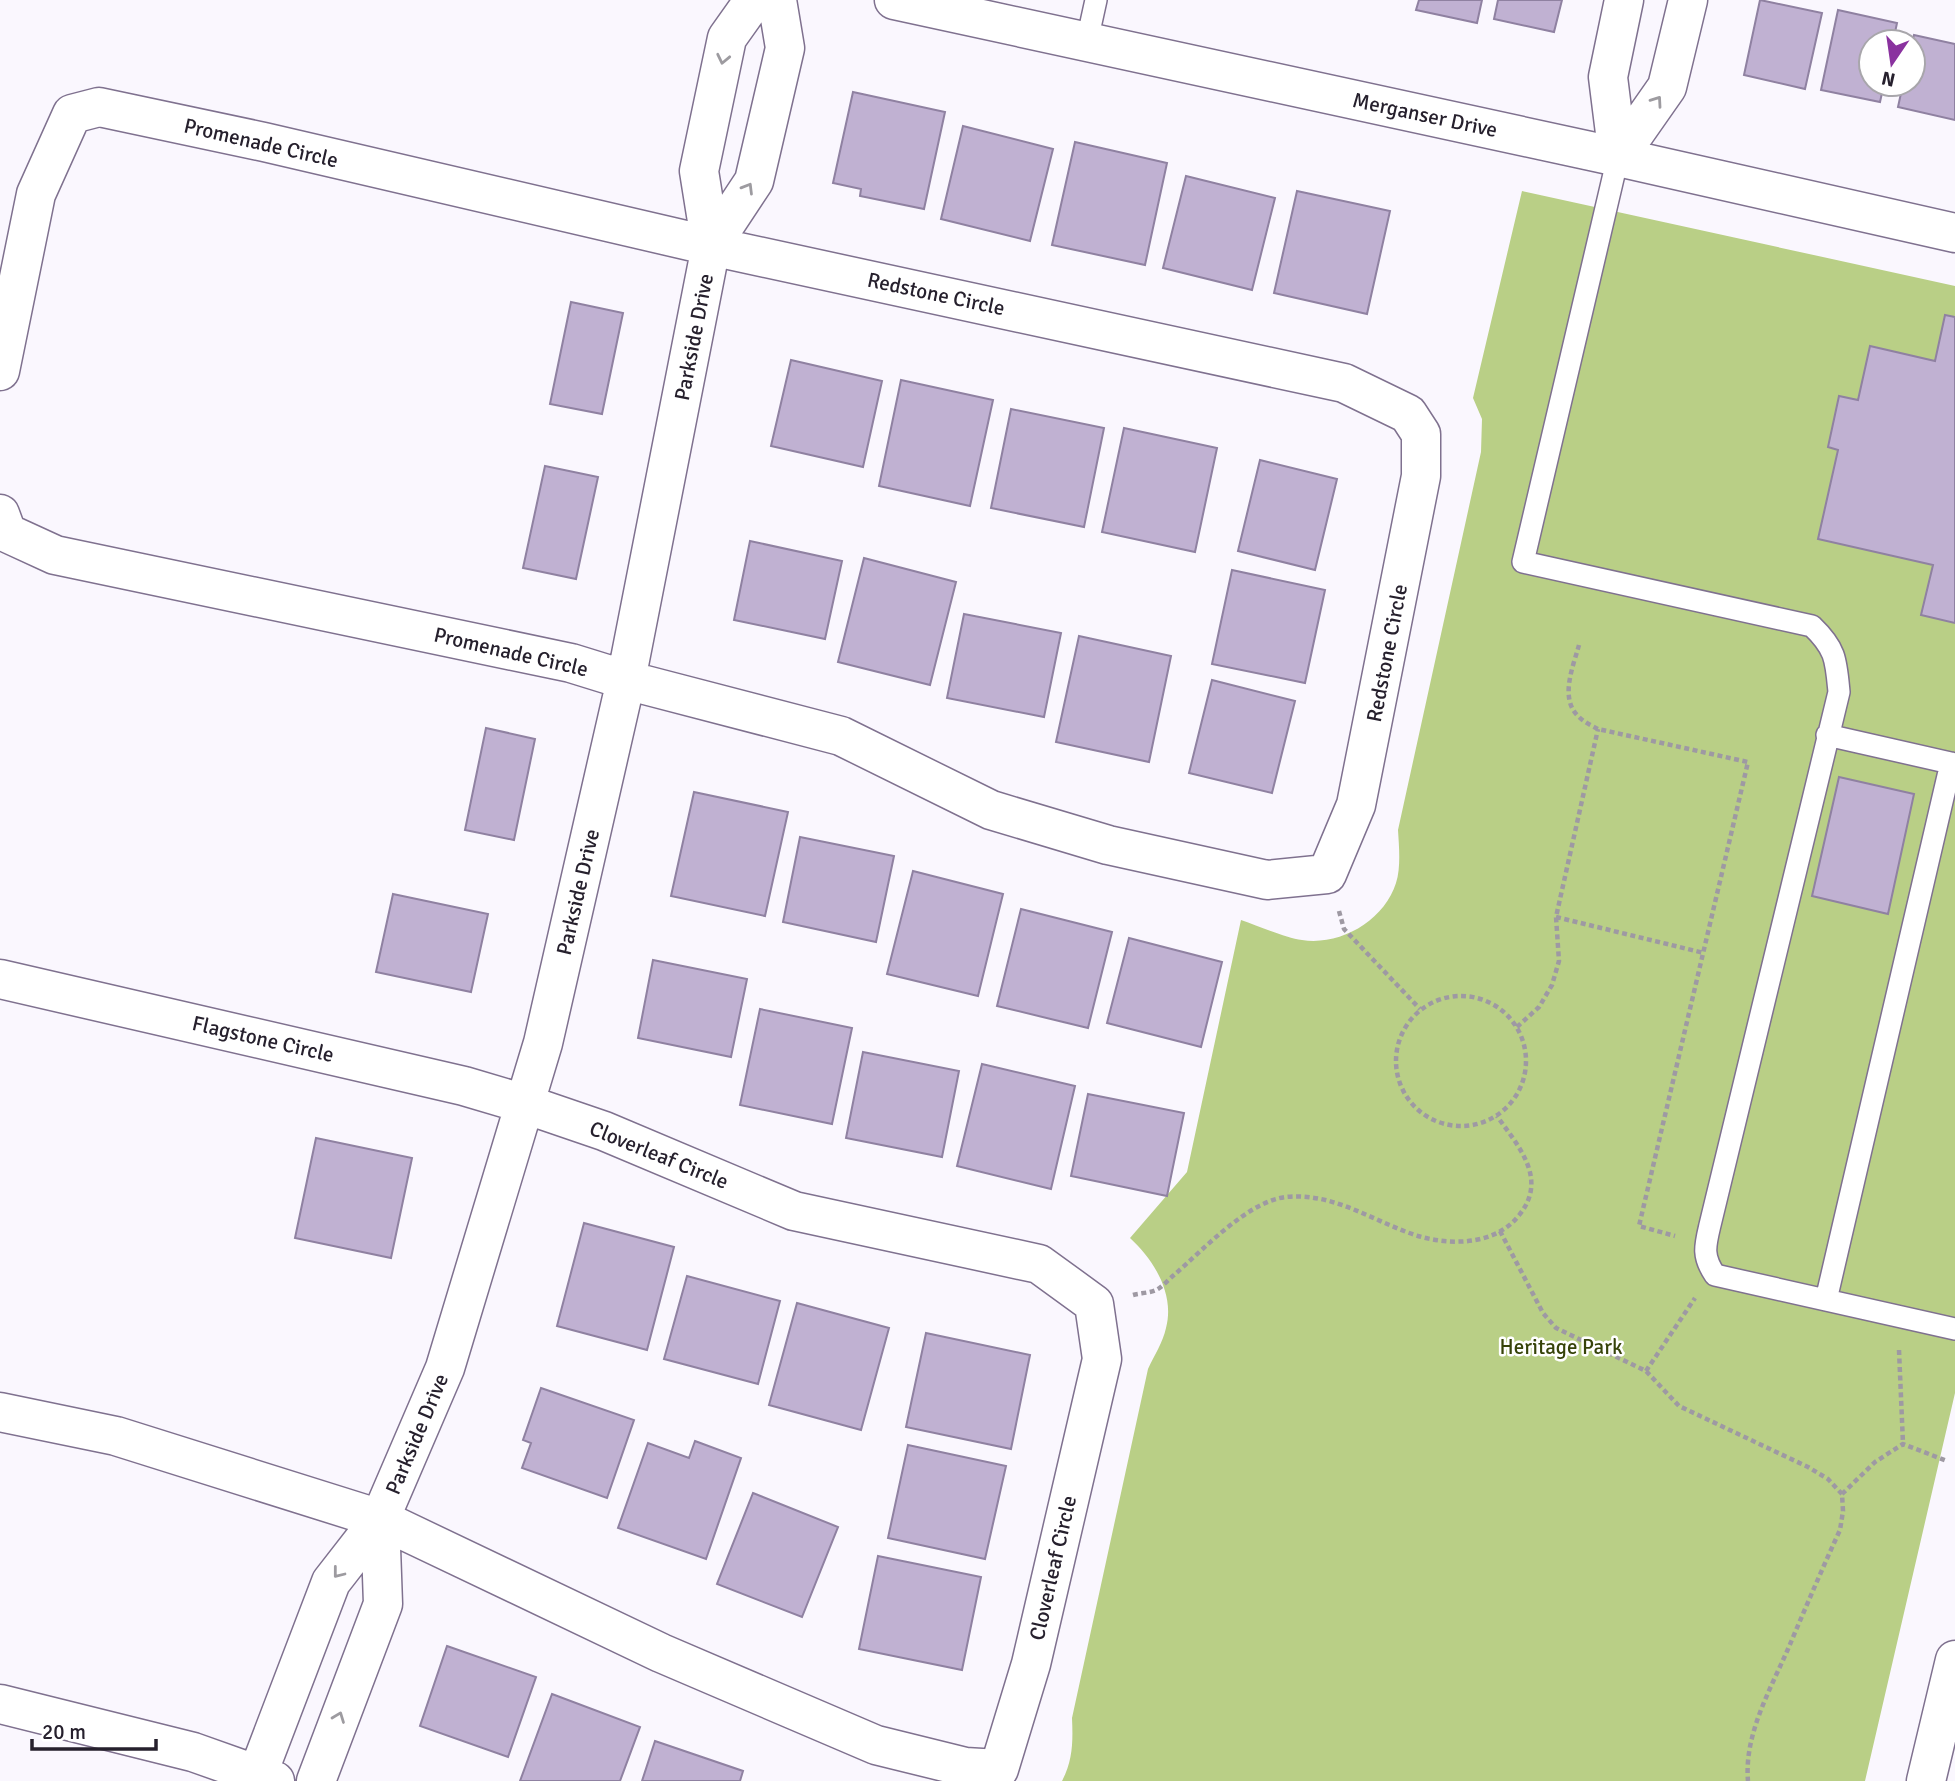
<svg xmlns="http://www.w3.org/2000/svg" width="1955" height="1781" font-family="Signika,sans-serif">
<rect width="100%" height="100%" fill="#faf7fe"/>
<path fill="#b9cf86" d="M1522,191L1955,286V1393L1865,1781H1062C1073,1760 1073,1741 1072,1718L1148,1369C1154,1356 1163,1342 1166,1328C1175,1294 1154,1260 1130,1238L1187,1172L1241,920C1259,926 1285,938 1302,940C1340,946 1384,921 1396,883C1401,867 1399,847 1398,830L1481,452L1482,419L1473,398Z"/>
<path fill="#c0b1d2" stroke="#8f81a1" stroke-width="2" d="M1419,0H1482L1477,23L1416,10Z
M1498,0H1562L1554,32L1494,19Z
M1760,0L1822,13L1805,89L1744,75Z
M1838,10L1897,23L1893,42H1871V84H1884L1880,102L1821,90Z
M1914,35L1955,44V120L1898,107L1903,84H1913L1912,42Z
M853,92L945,112L924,209L860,196L861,189L833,183Z
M963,126L1053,149L1030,241L941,219Z
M1075,142L1167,163L1145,265L1052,245Z
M1186,176L1275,198L1252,290L1163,268Z
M1297,191L1390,211L1367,314L1274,293Z
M571,302L623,313L602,414L550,404Z
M1945,315L1955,317V623L1921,615L1933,565L1818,539L1838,450L1828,447L1839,396L1858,400L1870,346L1935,361Z
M791,360L882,381L863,467L771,446Z
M901,380L993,400L970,506L879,486Z
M1011,409L1104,428L1084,527L991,508Z
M1124,428L1217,448L1195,552L1102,532Z
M1260,460L1337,479L1315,570L1238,551Z
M545,466L598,477L576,579L523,568Z
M750,541L842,561L825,639L734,620Z
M864,558L956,582L930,685L838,662Z
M1232,570L1325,590L1305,683L1212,664Z
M964,614L1061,633L1044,717L947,698Z
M1079,636L1171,656L1149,762L1056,742Z
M1212,680L1295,701L1272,793L1189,773Z
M486,728L535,739L514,840L465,830Z
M1839,777L1914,794L1888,914L1812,896Z
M694,792L788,812L765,916L671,896Z
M800,837L894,856L876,942L783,922Z
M913,871L1003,894L978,996L887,974Z
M393,894L488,914L471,992L376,972Z
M1021,909L1112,932L1088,1028L997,1006Z
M1129,938L1222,962L1201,1047L1107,1023Z
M653,960L747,979L731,1057L638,1038Z
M760,1009L852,1028L832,1124L740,1105Z
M863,1052L959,1071L942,1157L846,1138Z
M982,1064L1075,1086L1051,1189L957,1166Z
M1088,1094L1184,1113L1167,1196L1071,1176Z
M316,1138L412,1158L391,1258L295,1238Z
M584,1223L674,1247L647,1350L557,1326Z
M687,1276L780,1301L758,1384L664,1359Z
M797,1303L889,1328L861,1430L769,1405Z
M926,1333L1030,1355L1011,1449L906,1427Z
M541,1388L634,1420L607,1498L522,1468L531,1443L523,1440Z
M695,1441L741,1458L706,1559L618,1528L648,1443L689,1458Z
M908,1445L1006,1466L985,1559L888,1538Z
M753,1493L838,1527L802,1617L717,1584Z
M878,1556L981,1577L962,1670L859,1649Z
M447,1646L536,1677L508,1757L420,1726Z
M552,1694L640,1727L620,1781H520Z
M655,1741L743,1771L740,1781H642Z"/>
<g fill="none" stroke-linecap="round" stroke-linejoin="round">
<defs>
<path id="service" d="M1087,41L1096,0
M1618,157L1523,562L1812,626C1836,649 1836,660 1839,692L1710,1225C1705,1246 1702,1256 1715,1275L1955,1329
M1827,735L1955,764
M1826,1300L1951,763"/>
<path id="minor" d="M894,0L1618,157L1955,233
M1618,157L1667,87L1688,0
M1618,157L1608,77L1624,0
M711,246L754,181L785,48L777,0
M0,371L36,194L72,114L99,107L264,142L711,246L1344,383L1408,414L1421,434V476L1356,805L1327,874L1267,880L1108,845L991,810L841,736L626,680L571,663L55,555L7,533L0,514
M0,979L464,1086L525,1104L604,1131L794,1211L1039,1264L1094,1304L1102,1359L1031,1664L999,1769L965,1767L876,1745L661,1653L380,1519L116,1436L0,1412
M0,1704L193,1752L275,1781
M255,1781L331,1582L380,1519L445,1368L543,1043L626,680L711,246L699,171L727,38L754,0
M316,1781L383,1604L380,1519"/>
<path id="tertiary" d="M1926,1781L1955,1660"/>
</defs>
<use href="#service" stroke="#7f718f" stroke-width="24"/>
<use href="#minor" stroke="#7f718f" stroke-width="41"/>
<use href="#tertiary" stroke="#7f718f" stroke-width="41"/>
<path stroke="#9e99a3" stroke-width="4.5" stroke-dasharray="5 3.5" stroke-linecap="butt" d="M1579,645C1573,667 1559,699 1579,717C1584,722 1592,726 1598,729L1748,762L1639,1226L1675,1236
M1339,911L1344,929L1420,1009
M1556,917L1704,953
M1396 1061a65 65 0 1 1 130 0a65 65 0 1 1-130 0Z
M1517,1027L1539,1007L1552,985L1559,961L1556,917L1598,729
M1500,1231L1543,1313L1556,1328L1646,1371L1679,1406L1808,1467L1828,1479L1842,1494L1843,1511L1840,1530C1822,1569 1805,1609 1788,1649C1770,1690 1744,1735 1748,1781
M1133,1295C1140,1293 1151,1293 1158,1289C1164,1285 1169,1279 1174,1275C1203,1250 1248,1201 1286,1197C1334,1192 1374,1222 1418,1236C1452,1246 1497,1245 1520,1214C1548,1178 1518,1146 1497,1116
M1899,1350L1903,1444
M1646,1371L1695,1298
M1842,1494L1875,1462L1903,1444L1947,1461"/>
<use href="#service" stroke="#fff" stroke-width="21"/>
<use href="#minor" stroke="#fff" stroke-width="38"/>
<use href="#tertiary" stroke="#fff" stroke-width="38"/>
</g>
<defs><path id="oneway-chevron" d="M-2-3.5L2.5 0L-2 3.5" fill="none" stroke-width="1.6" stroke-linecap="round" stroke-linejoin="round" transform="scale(1.75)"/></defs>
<g stroke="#9d9ba0">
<use href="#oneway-chevron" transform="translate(723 59) rotate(102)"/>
<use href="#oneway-chevron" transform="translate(1657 101) rotate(-55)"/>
<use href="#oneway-chevron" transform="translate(748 188) rotate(-59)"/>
<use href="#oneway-chevron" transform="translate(338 1573) rotate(128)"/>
<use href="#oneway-chevron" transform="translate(339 1717) rotate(-69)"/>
</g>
<g text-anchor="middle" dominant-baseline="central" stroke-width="5" stroke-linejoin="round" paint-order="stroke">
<g font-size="21" fill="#26202d" stroke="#fff">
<text transform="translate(1425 115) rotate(12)">Merganser Drive</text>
<text transform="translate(261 143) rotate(13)">Promenade Circle</text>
<text transform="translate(936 294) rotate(12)">Redstone Circle</text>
<text transform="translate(694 337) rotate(-79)">Parkside Drive</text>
<text transform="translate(511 652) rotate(13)">Promenade Circle</text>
<text transform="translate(1387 653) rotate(-79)">Redstone Circle</text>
<text transform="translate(578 892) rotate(-77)">Parkside Drive</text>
<text transform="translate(263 1039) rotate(13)">Flagstone Circle</text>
<text transform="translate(659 1155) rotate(22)">Cloverleaf Circle</text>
<text transform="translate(417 1434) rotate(-67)">Parkside Drive</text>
<text transform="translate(1053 1568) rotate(-77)">Cloverleaf Circle</text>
</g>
<g font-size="21" fill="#364309" stroke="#fff">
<text x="1561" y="1347">Heritage Park</text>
</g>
</g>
<g transform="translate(1892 63) rotate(193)"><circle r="33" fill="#ffffff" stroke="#a8a6ab" stroke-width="2"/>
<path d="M0-5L12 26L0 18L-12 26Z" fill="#8a329f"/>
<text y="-10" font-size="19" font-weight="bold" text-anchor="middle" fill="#26202d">N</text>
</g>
<path d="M32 1739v10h124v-10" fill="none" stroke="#26202d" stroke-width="3.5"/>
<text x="42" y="1739" font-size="21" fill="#26202d" stroke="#ffffff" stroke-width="5" paint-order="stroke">20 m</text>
</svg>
